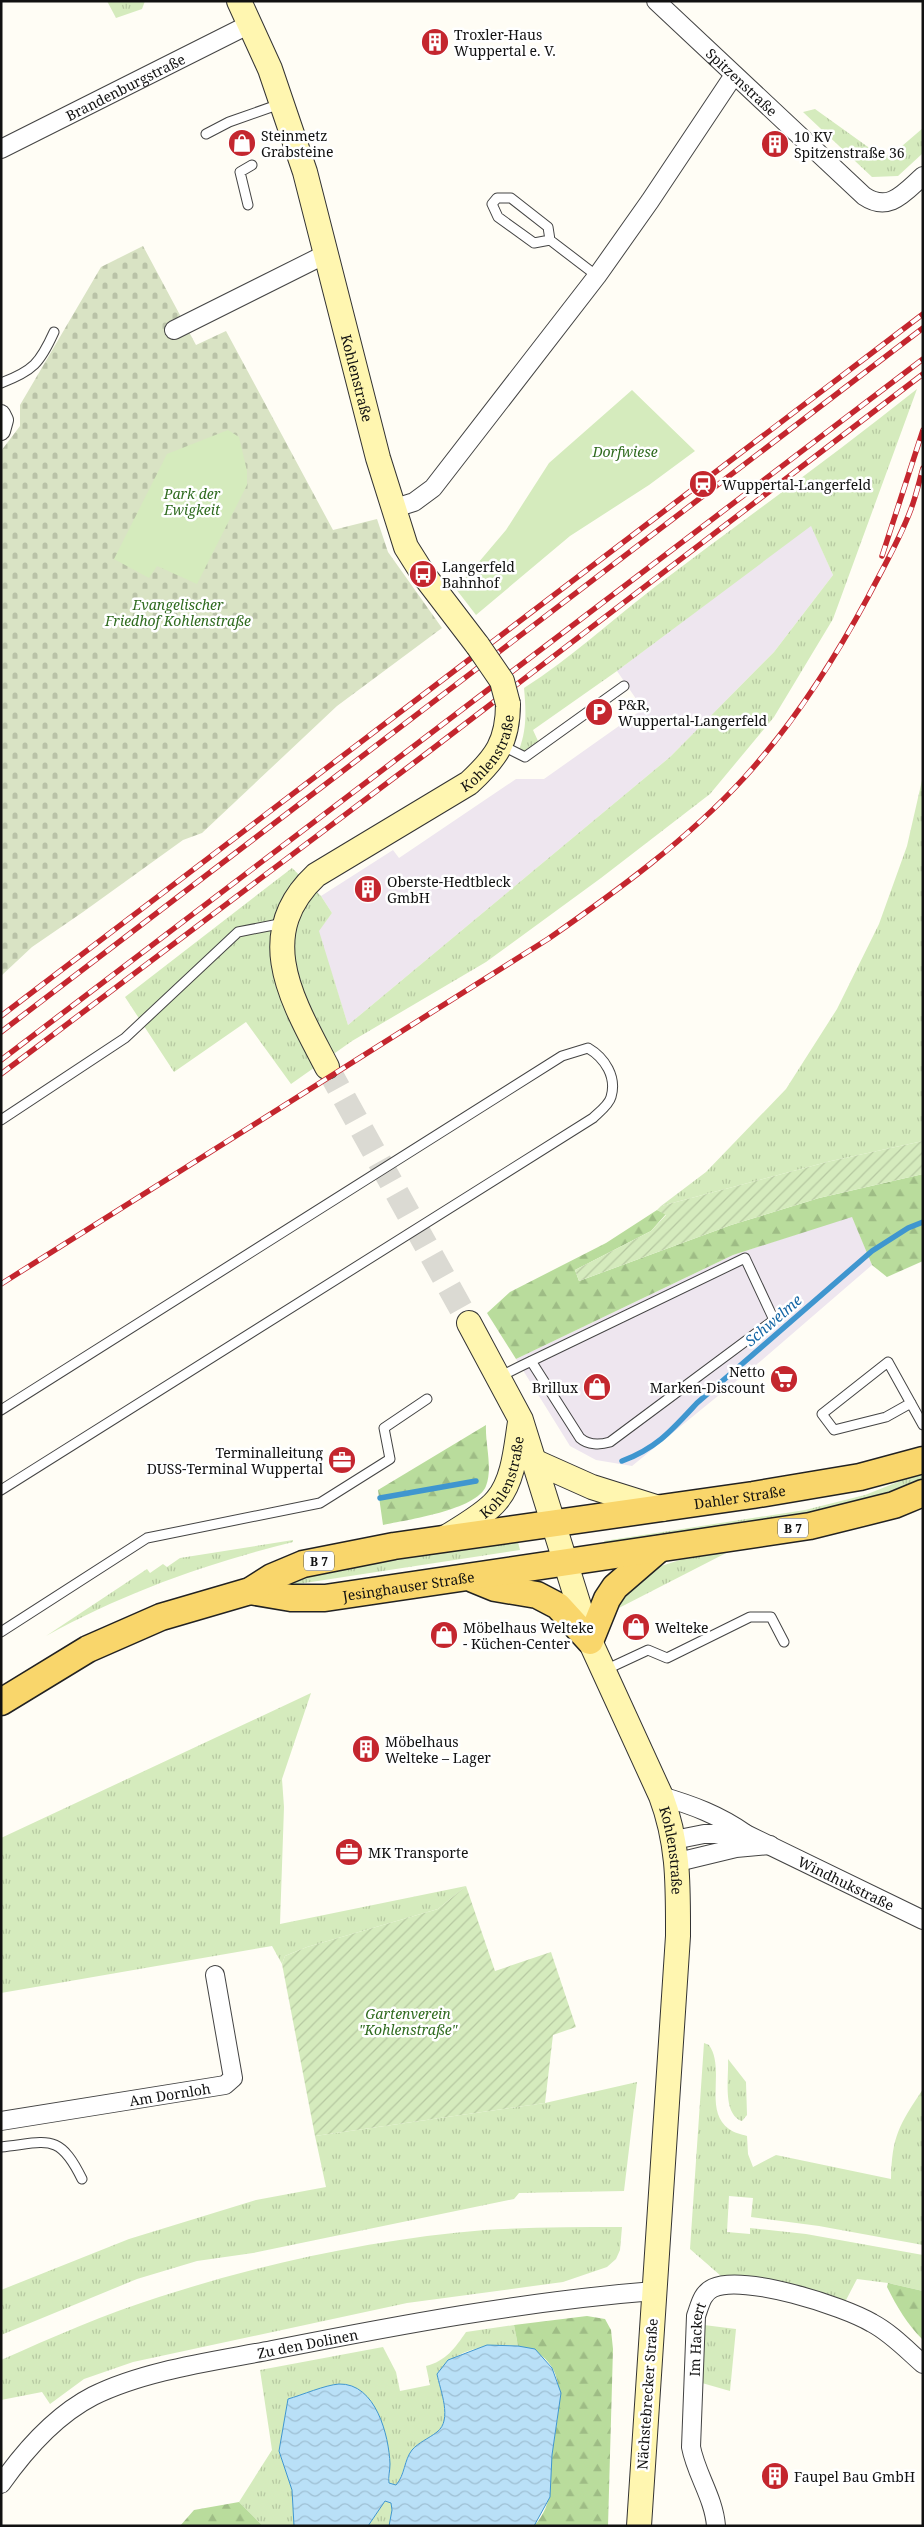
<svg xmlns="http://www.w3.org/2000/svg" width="924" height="2527" font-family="'Noto Serif',serif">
<defs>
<pattern id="grass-tufts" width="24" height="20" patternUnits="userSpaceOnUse" patternTransform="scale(1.25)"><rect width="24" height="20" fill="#d5ebbd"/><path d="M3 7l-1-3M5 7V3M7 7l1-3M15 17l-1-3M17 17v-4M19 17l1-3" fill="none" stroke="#b6c8a1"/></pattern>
<pattern id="forest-firs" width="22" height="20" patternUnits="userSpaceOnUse" patternTransform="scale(1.25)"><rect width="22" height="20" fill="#b9dc9c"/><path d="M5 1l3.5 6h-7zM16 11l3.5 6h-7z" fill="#9ebc85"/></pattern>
<pattern id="cemetery-stones" width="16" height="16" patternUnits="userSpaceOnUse" patternTransform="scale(1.25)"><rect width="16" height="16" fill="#d9e3c4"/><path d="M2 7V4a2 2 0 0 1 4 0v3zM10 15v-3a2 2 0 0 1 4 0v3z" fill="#b9c2a7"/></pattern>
<pattern id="garden-furrows" width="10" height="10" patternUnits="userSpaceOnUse" patternTransform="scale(1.25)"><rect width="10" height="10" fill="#d5ebbd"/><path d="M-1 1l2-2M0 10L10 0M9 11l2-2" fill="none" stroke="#b6c8a1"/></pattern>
<pattern id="water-waves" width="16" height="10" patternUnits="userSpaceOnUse" patternTransform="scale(1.25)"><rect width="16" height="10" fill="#b9e0f7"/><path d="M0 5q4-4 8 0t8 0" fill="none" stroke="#9ebfd3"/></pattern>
</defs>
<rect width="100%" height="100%" fill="#fffdf5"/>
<path fill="#eee6ef" d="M811,525L833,575L774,652L670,757L348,1025L318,931L332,913L321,896L393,850L399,858L516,779H544L643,709L617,671Z
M852,1216L872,1265L762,1360L632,1466L596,1460L570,1446L516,1359L733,1255Z"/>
<path fill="url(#grass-tufts)" d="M107,1H145L142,9L116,18Z
M815,109L882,157L895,152L923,128V153L898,176L872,177L803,112Z
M917,389L833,619L774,717L710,794L601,878L486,962L352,1041L291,1084L246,1022L174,1072L125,997L292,868L321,896L332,913L319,931L348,1025L670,757L774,652L833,575L811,526L617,671L533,730L538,741L523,752L519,750C527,729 526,710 524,688C571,658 612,620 656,586C743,520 832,457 917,389Z
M923,776V1141L831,1161L661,1206L706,1172L786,1089L837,1009L879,924L907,846Z
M923,1472V1484L831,1511L606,1546L604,1541L805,1510L865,1495Z
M517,1538L520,1550L272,1588L321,1570Z
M293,1540V1542C205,1564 126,1592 46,1636L147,1569L150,1573L163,1564L167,1567L180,1558Z
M731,1548L730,1551L613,1611L615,1598L643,1575L661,1566L702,1553Z
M311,1693L282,1779L284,1807L280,1924L466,1886L438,1909L307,1947L285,1956L282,1964L272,1946L1,1993V1838Z
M704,2043L709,2045C726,2069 703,2111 729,2129C734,2133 741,2134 747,2136L748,2154L753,2167L776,2155L891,2179C892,2136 899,2125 923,2089V2245L819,2226L751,2217L753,2198L729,2196L727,2232L750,2234V2228L806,2234L923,2255V2291L888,2283L857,2279L845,2302L794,2287L721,2276L690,2249Z
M728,2059L746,2082L747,2115L742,2121C722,2114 729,2078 728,2059Z
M637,2082L624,2191L519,2193L514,2199L253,2253L197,2261L137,2279L1,2335V2290L129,2239L256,2200L326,2187L315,2136L545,2103Z
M622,2227L620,2250L616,2259L607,2267L563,2282L407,2303L133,2362L84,2379L50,2404L42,2392L1,2400V2360C53,2337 105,2314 159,2297C265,2263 375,2239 485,2230C530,2227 576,2227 622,2227Z
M514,2325L518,2346C484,2345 459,2347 437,2374C440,2390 453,2420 437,2432C428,2439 419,2442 412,2450C404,2460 404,2475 396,2485L389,2483L390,2465L339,2384L288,2399L279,2451L292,2490L294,2526H263L239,2502L272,2450L260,2370L383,2347L396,2372L400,2391L430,2385L426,2366C446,2361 455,2348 466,2332Z
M704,2325L736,2329L730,2391L702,2383Z
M385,2501L391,2502L392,2510L389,2526H368Z"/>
<path fill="url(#forest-firs)" d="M923,1174V1261L887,1277L872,1265L852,1217L733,1255L516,1359L487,1313L510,1292L606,1243L657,1210L666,1214L651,1231L575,1270L579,1281L731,1225L819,1198Z
M486,1425C485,1444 493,1468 486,1486C477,1510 406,1520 383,1525L378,1490Z
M888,2283L923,2291V2340C907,2324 897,2307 887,2287Z
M587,2316L605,2319L611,2330L613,2349L608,2526H534C556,2501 548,2482 552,2453C558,2412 575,2358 518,2346L514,2325Z
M239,2502L263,2526H180L194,2510Z"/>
<path fill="url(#cemetery-stones)" d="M143,246L196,345L226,331L333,530L377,519L388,552L442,628L337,706L202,833L183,840L83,912L32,947L1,976V451L20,426V405L101,267Z"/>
<path fill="#d5ebbd" d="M632,390L695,451L649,485L570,536L476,615L456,589L506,530L549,463Z
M228,430L239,437L247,471V485L197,584L157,566L149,578L114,559L167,454Z"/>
<path fill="url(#garden-furrows)" d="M923,1141V1174L819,1198L731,1225L579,1281L575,1270L651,1231L666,1215L657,1210L661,1206L831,1161Z
M466,1886L495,1971L551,1952L576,2027L553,2035L545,2103L315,2136L282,1964L285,1956L307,1947L438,1909Z"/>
<path fill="url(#water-waves)" stroke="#3f96cf" d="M487,2345L518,2346L535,2349L552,2368L561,2393L552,2455L550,2497L534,2526H389L392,2510L391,2503L385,2501L368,2526H294L292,2490L279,2451L288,2399C302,2395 325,2385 339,2384C376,2383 389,2436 390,2464C390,2471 388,2477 389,2483L396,2485C405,2475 404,2460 412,2450C419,2442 428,2439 437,2432C453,2420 440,2390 437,2374L448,2360Z"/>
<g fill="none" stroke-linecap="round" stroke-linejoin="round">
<path stroke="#3f96cf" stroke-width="5.5" d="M622,1461C657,1448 672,1430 697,1403L872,1251L908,1228L923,1222
M380,1498L476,1481"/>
<path stroke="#dbdad3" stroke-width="24" stroke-dasharray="24 12" stroke-linecap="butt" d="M327,1067L469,1323"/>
<defs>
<path id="lane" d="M206,134L229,122L280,104
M248,205L240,172L252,165
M550,240L534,243L498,217L492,204L497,198H511L548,227L550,240L597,276
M1,383C33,371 40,363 54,332
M501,745L525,757L624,686
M1,1120L125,1038L238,932L284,923
M499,1377L521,1366L745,1258L774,1320L610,1442C600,1445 588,1445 580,1438L531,1361
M911,1403L886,1417L834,1430L822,1414L888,1362L923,1425
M1,1410L562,1056L588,1048C605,1058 617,1077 611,1097C609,1105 598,1113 593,1118L1,1490
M1,1632L147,1538L320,1503L390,1459L384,1428L427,1399
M605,1670L648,1650L667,1658L750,1617H771L784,1642
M1,2147C48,2142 59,2132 82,2179"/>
<g id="street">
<path id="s1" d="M656,1L864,196C889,213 904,193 923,176"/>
<path id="s2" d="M1,149L250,24"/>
<path d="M174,330L326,254"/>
<path d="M1,414L4,420L1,431"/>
<path d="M392,509L414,502L433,488L597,276L650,201L734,75"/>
<path id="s3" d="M661,1796C692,1805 719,1815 746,1834L923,1920"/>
<path d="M674,1840L704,1834H746"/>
<path d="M678,1862L736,1848L770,1845"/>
<path id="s4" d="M1,2121L225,2085L233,2078L215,1975"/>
<path id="s5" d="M1,2484C25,2450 56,2415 93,2396C145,2370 216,2361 272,2350C399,2325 526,2301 654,2291"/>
<path id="s6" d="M716,2526C714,2498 696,2474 691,2447L696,2316C700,2305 702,2293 713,2288C744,2274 843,2306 872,2323C891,2333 907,2350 923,2364"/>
</g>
<g id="secondary">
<path id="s7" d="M239,1L270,69L305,172L378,458L406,547L423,574L478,646"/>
<path id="s8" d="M327,1067C294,1003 251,936 316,875L469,783C496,758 508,742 508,704"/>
<path id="s9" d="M469,1323L521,1420L590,1641L661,1796C679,1844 678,1885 678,1936L639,2526"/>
<path d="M536,1462L592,1487L662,1509"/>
<path id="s10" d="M443,1539C459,1529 486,1514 497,1500C514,1480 516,1447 520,1422"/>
</g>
<g id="primary">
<path d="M473,1579L495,1588L537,1595L558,1606L590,1641L607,1599L615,1587L659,1549"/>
<path id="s11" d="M250,1591L291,1598H325L810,1526L894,1505L923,1493"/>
<path id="s12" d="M1,1702L88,1649L161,1617L250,1591L272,1577L303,1564L394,1546L753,1495L860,1477L923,1460"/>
</g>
</defs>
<use href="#lane" stroke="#444" stroke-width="11"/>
<use href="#street" stroke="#444" stroke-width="20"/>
<use href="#secondary" stroke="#333" stroke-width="26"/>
<use href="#primary" stroke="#222" stroke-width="29"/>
<use href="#lane" stroke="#fff" stroke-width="9"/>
<use href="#street" stroke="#fff" stroke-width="18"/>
<use href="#secondary" stroke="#fff6b0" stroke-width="24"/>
<use href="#primary" stroke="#f9d66b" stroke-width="26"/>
<defs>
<path id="rail" d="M882,556L923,430
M1,1016L923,314
M1,1032L923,328
M1,1060L923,359
M1,1074L427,753L923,374
M1,1284L548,939C617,891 687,840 744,778C794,723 833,662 868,597C883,568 900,539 911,509C916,496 919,482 923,468"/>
</defs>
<use href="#rail" stroke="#c4262e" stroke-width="5.5"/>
<use href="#rail" stroke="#fff" stroke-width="4" stroke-dasharray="11" stroke-linecap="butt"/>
<defs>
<path id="secondary-bridge" d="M478,646L502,681L508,704"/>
</defs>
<use href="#secondary-bridge" stroke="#333" stroke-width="26" stroke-linecap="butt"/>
<use href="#secondary-bridge" stroke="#fff6b0" stroke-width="24"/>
</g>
<defs>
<symbol id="building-disc" viewBox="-11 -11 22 22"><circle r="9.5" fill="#c4262e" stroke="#fff"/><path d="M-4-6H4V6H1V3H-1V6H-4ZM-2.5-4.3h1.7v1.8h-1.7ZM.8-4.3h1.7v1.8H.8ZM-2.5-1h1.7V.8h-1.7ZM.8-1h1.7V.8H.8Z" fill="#fff"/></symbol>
<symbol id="shop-disc" viewBox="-11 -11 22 22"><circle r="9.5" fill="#c4262e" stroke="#fff"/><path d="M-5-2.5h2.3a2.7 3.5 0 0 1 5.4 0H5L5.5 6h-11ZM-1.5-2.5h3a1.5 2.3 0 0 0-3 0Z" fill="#fff"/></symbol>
<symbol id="station-disc" viewBox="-11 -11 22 22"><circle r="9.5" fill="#c4262e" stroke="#fff"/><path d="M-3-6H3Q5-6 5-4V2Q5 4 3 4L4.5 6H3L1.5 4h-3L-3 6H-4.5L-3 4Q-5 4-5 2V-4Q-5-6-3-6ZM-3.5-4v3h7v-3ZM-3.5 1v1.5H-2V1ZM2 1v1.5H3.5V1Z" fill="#fff"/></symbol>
<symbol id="bus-disc" viewBox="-11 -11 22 22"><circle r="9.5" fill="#c4262e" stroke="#fff"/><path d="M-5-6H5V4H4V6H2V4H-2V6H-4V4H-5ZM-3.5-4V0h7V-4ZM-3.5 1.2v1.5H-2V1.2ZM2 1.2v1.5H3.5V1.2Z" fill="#fff"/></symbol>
<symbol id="parking-disc" viewBox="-11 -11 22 22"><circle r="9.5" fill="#c4262e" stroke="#fff"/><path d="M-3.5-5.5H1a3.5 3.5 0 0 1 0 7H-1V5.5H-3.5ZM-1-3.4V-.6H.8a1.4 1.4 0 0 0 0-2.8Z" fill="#fff"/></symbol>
<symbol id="supermarket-disc" viewBox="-11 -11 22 22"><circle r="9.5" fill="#c4262e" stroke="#fff"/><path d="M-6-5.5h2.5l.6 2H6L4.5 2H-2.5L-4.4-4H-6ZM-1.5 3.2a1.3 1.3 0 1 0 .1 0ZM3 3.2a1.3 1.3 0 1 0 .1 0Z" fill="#fff"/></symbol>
<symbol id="office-disc" viewBox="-11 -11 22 22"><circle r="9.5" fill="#c4262e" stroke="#fff"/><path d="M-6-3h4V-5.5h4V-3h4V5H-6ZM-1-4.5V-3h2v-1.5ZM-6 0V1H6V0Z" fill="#fff"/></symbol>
</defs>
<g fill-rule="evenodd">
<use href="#building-disc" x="419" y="26" width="32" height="32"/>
<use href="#shop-disc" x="226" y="127" width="32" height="32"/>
<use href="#building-disc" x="759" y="128" width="32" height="32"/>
<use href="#station-disc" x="687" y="468" width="32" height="32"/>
<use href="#bus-disc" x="407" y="558" width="32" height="32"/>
<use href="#parking-disc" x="583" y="696" width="32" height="32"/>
<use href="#building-disc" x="352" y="873" width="32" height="32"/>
<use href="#supermarket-disc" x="768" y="1363" width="32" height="32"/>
<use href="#shop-disc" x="581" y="1371" width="32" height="32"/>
<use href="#office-disc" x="326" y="1444" width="32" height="32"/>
<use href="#shop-disc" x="620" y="1611" width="32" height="32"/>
<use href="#shop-disc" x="428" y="1619" width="32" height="32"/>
<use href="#building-disc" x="350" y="1733" width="32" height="32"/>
<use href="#office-disc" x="333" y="1836" width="32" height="32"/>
<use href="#building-disc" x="759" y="2460" width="32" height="32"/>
</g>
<g text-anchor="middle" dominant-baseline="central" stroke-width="5" stroke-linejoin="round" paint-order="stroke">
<g fill="#fff" stroke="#585858" stroke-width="1">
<rect x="778" y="1518.5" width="30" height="19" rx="4"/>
<rect x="304" y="1551.5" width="30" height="19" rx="4"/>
</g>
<g font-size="12" font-weight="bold" fill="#111">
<text x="793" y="1528">B 7</text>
<text x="319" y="1561">B 7</text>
</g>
<g font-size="14" fill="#111" stroke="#fff" text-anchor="start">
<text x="454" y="34">Troxler-Haus<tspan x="454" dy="16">Wuppertal e. V.</tspan></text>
<text x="261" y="135">Steinmetz<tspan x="261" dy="16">Grabsteine</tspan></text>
<text x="794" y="136">10 KV<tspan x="794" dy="16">Spitzenstraße 36</tspan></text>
<text x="722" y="484">Wuppertal-Langerfeld</text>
<text x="442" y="566">Langerfeld<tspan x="442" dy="16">Bahnhof</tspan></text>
<text x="618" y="704">P&amp;R,<tspan x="618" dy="16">Wuppertal-Langerfeld</tspan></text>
<text x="387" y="881">Oberste-Hedtbleck<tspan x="387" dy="16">GmbH</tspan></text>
<text x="765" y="1371" text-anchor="end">Netto<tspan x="765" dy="16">Marken-Discount</tspan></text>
<text x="578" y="1387" text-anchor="end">Brillux</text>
<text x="323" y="1452" text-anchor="end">Terminalleitung<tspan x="323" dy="16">DUSS-Terminal Wuppertal</tspan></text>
<text x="463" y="1627">Möbelhaus Welteke<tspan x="463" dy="16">- Küchen-Center</tspan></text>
<text x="655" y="1627">Welteke</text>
<text x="385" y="1741">Möbelhaus<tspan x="385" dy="16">Welteke – Lager</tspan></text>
<text x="368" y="1852">MK Transporte</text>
<text x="794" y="2476">Faupel Bau GmbH</text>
</g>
<g font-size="14" fill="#111" stroke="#fff">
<text stroke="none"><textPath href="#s1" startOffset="118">Spitzenstraße</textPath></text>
<text stroke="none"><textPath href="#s2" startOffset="139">Brandenburgstraße</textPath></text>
<text stroke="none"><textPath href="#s7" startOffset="396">Kohlenstraße</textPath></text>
<text stroke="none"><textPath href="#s8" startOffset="426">Kohlenstraße</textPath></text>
<text stroke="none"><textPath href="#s10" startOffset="90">Kohlenstraße</textPath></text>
<text stroke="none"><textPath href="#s12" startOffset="776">Dahler Straße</textPath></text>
<text stroke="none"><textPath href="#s11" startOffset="160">Jesinghauser Straße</textPath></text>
<text stroke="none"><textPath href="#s9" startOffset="568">Kohlenstraße</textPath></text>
<text stroke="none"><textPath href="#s3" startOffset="205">Windhukstraße</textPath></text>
<text stroke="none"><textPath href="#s4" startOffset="171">Am Dornloh</textPath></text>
<text stroke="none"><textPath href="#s6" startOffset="191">Im Hackert</textPath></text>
<text stroke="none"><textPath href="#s5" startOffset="350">Zu den Dolinen</textPath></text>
<text transform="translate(647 2394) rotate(-86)">Nächstebrecker Straße</text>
</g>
<g font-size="14" font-style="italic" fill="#2f6b1f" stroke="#fff">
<text x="625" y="451">Dorfwiese</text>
<text x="192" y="493">Park der<tspan x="192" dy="16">Ewigkeit</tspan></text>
<text x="178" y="604">Evangelischer<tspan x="178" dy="16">Friedhof Kohlenstraße</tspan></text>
<text x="408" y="2013">Gartenverein<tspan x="408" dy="16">"Kohlenstraße"</tspan></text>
</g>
<g font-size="15" font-style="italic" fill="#1768a6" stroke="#fff">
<text transform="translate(773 1320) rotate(-41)">Schwelme</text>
</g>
</g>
<rect width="924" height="2527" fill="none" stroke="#111111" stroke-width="5"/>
</svg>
